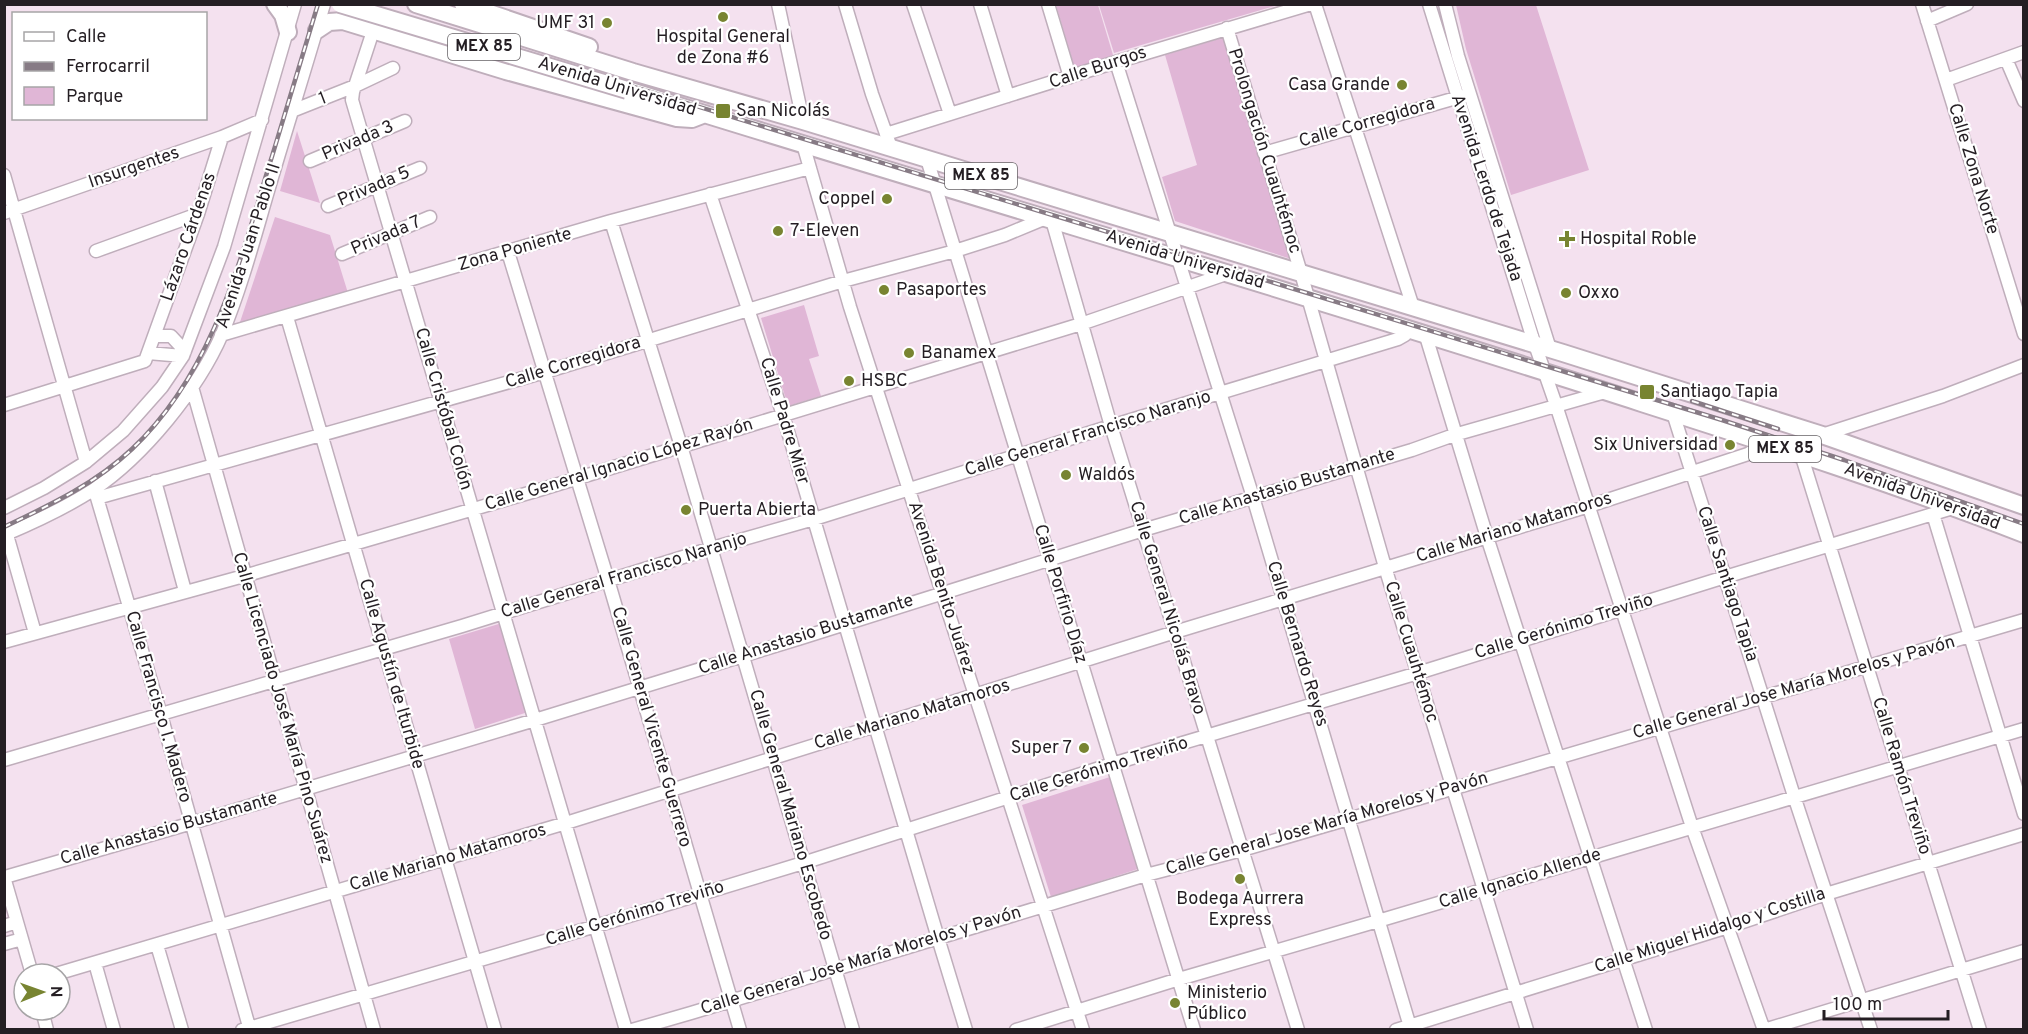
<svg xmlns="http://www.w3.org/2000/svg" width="2028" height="1034" font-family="Overpass,sans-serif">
<rect width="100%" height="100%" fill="#f4e1ef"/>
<path fill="#e0b6d6" d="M1056,5H1098L1113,55L1079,68L1074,66Z
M1099,5V4L1278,5L1114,53Z
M1456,5H1536L1589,170L1511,195L1466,49Z
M1225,37L1291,259L1175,221L1162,177L1197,165L1165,55Z
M297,131L320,203L280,191Z
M275,217L330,235L348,293L239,325Z
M804,305L819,356L809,359L821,396L788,406L761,318Z
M502,623L528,712L475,729L449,639Z
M1110,777L1138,869L1051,897L1022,805Z"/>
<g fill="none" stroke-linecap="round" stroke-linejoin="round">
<defs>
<path id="minor" d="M778,4L803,121
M845,4L872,94L889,142
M913,4L950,114
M980,4L1008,96
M1048,4L1070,77
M1315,4L1413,307
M1429,4L1532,336L1556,405L1692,827L1764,1030
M1445,4L1458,56L1550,349
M1922,4L2024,334
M1927,21L1967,4
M1227,28L1301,273L1385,567L1527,1030
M373,31L353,92L352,100L626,1030
M2006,59L2024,101
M1116,62L1253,497L1411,1030
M1946,80L2024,52
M292,111L355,86L393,68
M886,134L1116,62L1311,4
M803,144L850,307L1083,1030
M1264,153L1463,96
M927,159L1194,1030
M310,161L405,121
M4,175L86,462
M710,194L783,415L938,938L966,1030
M328,206L420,168
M4,213L222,137L262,120
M1052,220L1111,426L1298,1030
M611,221L681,446L853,1030
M96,251L198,214
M508,252L608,580L740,1030
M342,254L430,217
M287,317L495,1030
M1425,333L1487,537L1646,1030
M221,335L611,221L810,168
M154,336H171L185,351
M148,353L183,356
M192,387L374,1030
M4,405L145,361L198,214L222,137
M1673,413L1794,796L1871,1030
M1822,435L1943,396L2024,365
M1801,454L1980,1030
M155,481L185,591
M95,491L161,715L250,1030
M97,498L545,372L843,281L955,251L1005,235L1046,218
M4,508L44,488L86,462L123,431L162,387L183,356L224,247L295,4
M1933,514L2024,814
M4,535C35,522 65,508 93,490C144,456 198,389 222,334C241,288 254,239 268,191C286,129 306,67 324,4
M7,535L35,633
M4,642L244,576L539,490L1081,324L1229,273
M4,760L462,626L712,548L814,519L1111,426L1398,339L1405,335L1409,328
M4,877L32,974
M5,877L192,823L535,720L801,638L1143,530L1412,450L1454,435L1605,392
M4,926L17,922
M4,944L22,939
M157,945L182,1030
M95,963L114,1030
M56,974L566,823L1175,632L1589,506L1748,454L1754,450L1758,439
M42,1010L47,1030
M242,1030L596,926L803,863L1112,764L1418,673L1725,577L1956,507
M632,1030L691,1013L1146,875L1242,850L1520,769L2024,620
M1016,1030L1179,979L1378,921L2024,729
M1396,1030L1728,927L1826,894L2024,834
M1764,1030L2024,951"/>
<path id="highway" d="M275,4L283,15L288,32
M416,4L633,72L803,121L1563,353L1822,435L2024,506
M463,4L589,47
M317,30L329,22L343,21L506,71L677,118L692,119L705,114
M627,90C941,188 1257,280 1570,380C1722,429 1875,476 2024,534"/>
</defs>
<use href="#minor" stroke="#bfaebb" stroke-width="15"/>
<use href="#highway" stroke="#bfaebb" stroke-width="20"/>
<use href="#minor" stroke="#fff" stroke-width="12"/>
<use href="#highway" stroke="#fff" stroke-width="16"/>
<defs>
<path id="rail" d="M363,4L1722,420L1844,460L2024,524
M1692,401L1778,429
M4,527C50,505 95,484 132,449C208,377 236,276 265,179C283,121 300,63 318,4"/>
</defs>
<use href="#rail" stroke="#877b85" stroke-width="4.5"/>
<use href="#rail" stroke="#fff" stroke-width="2" stroke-dasharray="7" stroke-linecap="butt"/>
<defs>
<path id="highway-bridge" d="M340,4L627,90"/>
</defs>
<use href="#highway-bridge" stroke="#bfaebb" stroke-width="20" stroke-linecap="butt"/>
<use href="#highway-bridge" stroke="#fff" stroke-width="16"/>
</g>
<g fill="#788431" stroke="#fff" stroke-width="2">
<circle cx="723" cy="17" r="6"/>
<circle cx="607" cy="23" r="6"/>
<circle cx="1402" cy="85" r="6"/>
<rect x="715" y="103" width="16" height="16" rx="3"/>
<circle cx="887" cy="199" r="6"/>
<circle cx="778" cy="231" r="6"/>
<path d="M1564 230h6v6h6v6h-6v6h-6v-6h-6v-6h6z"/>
<circle cx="884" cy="290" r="6"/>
<circle cx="1566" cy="293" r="6"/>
<circle cx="909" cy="353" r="6"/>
<circle cx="849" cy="381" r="6"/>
<rect x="1639" y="384" width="16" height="16" rx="3"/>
<circle cx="1730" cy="445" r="6"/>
<circle cx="1066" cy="475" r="6"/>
<circle cx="686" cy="510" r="6"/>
<circle cx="1084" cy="748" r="6"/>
<circle cx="1240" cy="879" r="6"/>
<circle cx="1175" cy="1003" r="6"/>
</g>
<g text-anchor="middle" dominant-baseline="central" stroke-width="4.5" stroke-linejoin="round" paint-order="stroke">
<g fill="#fff" stroke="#666265" stroke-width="1.5">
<rect x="448" y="34" width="72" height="26" rx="4.5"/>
<rect x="945" y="163" width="72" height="26" rx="4.5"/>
<rect x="1749" y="436" width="72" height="26" rx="4.5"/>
</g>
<g font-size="16" font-weight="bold" fill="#241e23">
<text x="484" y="47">MEX 85</text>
<text x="981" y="176">MEX 85</text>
<text x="1785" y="449">MEX 85</text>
</g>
<g font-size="18" fill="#241e23" stroke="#fff" text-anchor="start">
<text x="595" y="23" text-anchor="end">UMF 31</text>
<text x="723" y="37" text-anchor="middle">Hospital General<tspan x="723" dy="21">de Zona #6</tspan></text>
<text x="1390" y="85" text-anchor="end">Casa Grande</text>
<text x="736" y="111">San Nicolás</text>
<text x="875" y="199" text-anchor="end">Coppel</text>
<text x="790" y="231">7-Eleven</text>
<text x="1580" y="239">Hospital Roble</text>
<text x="896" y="290">Pasaportes</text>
<text x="1578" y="293">Oxxo</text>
<text x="921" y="353">Banamex</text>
<text x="861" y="381">HSBC</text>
<text x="1660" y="392">Santiago Tapia</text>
<text x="1718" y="445" text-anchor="end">Six Universidad</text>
<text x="1078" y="475">Waldo´s</text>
<text x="698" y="510">Puerta Abierta</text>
<text x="1072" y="748" text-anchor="end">Super 7</text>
<text x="1240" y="899" text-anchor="middle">Bodega Aurrera<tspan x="1240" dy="21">Express</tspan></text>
<text x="1187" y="993">Ministerio<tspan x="1187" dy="21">Público</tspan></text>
</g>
<g font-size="18" fill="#241e23" stroke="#fff">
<text transform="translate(1098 68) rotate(-18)">Calle Burgos</text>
<text transform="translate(617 87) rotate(17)">Avenida Universidad</text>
<text transform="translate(323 99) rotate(-21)">1</text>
<text transform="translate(1367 123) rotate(-16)">Calle Corregidora</text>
<text transform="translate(358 141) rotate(-23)">Privada 3</text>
<text transform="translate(1264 151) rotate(73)">Prolongación Cuauhtémoc</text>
<text transform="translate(134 168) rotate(-19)">Insurgentes</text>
<text transform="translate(1973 169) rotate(73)">Calle Zona Norte</text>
<text transform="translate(374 187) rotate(-23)">Privada 5</text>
<text transform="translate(1486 188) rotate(72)">Avenida Lerdo de Tejada</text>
<text transform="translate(386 236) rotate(-23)">Privada 7</text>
<text transform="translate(189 237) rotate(-71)">Lázaro Cárdenas</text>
<text transform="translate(249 246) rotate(-72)">Avenida Juan Pablo II</text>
<text transform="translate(515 250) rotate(-16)">Zona Poniente</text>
<text transform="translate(1185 260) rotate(17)">Avenida Universidad</text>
<text transform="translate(573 363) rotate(-17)">Calle Corregidora</text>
<text transform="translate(443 409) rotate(74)">Calle Cristóbal Colón</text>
<text transform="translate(784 421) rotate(73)">Calle Padre Mier</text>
<text transform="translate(1088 434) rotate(-17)">Calle General Francisco Naranjo</text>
<text transform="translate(619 465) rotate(-17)">Calle General Ignacio López Rayón</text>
<text transform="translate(1287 487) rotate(-17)">Calle Anastasio Bustamante</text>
<text transform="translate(1922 497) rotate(20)">Avenida Universidad</text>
<text transform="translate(1514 528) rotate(-17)">Calle Mariano Matamoros</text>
<text transform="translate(624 576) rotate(-17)">Calle General Francisco Naranjo</text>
<text transform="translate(1727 584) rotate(72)">Calle Santiago Tapia</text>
<text transform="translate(941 588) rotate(72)">Avenida Benito Juárez</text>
<text transform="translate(1060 594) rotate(73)">Calle Porfirio Díaz</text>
<text transform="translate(1167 608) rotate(73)">Calle General Nicolás Bravo</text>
<text transform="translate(1564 627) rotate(-17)">Calle Gerónimo Treviño</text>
<text transform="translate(806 635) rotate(-18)">Calle Anastasio Bustamante</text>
<text transform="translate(1297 644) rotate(73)">Calle Bernardo Reyes</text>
<text transform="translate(1411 652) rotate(73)">Calle Cuauhtémoc</text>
<text transform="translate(391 674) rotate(74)">Calle Agustín de Iturbide</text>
<text transform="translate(1794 688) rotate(-16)">Calle General Jose María Morelos y Pavón</text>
<text transform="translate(158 707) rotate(74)">Calle Francisco I. Madero</text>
<text transform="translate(282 708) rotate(74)">Calle Licenciado José María Pino Suárez</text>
<text transform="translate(912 715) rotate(-17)">Calle Mariano Matamoros</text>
<text transform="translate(651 727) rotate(74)">Calle General Vicente Guerrero</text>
<text transform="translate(1099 770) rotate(-17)">Calle Gerónimo Treviño</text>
<text transform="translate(1901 776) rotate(73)">Calle Ramón Treviño</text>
<text transform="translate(790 815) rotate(74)">Calle General Mariano Escobedo</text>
<text transform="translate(1327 824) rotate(-16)">Calle General Jose María Morelos y Pavón</text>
<text transform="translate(169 829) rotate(-16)">Calle Anastasio Bustamante</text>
<text transform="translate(448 858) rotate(-16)">Calle Mariano Matamoros</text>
<text transform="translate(1520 879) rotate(-17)">Calle Ignacio Allende</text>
<text transform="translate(635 914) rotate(-17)">Calle Gerónimo Treviño</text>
<text transform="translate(1710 931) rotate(-18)">Calle Miguel Hidalgo y Costilla</text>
<text transform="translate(861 961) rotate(-17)">Calle General Jose María Morelos y Pavón</text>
</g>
</g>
<rect width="2028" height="1034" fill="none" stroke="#241e23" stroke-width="12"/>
<rect x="12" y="12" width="195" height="108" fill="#ffffff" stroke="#a7a5a7" stroke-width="1.5"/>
<rect x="24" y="32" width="30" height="9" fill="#ffffff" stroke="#a7a5a7" stroke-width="1.5"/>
<text x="66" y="42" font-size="18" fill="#241e23">Calle</text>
<rect x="24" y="62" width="30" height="9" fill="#877b85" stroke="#a7a5a7" stroke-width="1.5"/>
<text x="66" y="72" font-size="18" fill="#241e23">Ferrocarril</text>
<rect x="24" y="87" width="30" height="18" fill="#e0b6d6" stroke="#a7a5a7" stroke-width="1.5"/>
<text x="66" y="102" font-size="18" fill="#241e23">Parque</text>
<g transform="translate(42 992) rotate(89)"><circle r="28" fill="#ffffff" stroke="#a7a5a7" stroke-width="1.5"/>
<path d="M0-4.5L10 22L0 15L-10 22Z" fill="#788431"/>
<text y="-9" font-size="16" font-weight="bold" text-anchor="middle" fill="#241e23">N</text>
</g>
<path d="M1824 1010v9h124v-9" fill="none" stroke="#241e23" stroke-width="3"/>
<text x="1833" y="1010" font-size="18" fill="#241e23" stroke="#ffffff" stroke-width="4.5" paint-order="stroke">100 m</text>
</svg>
